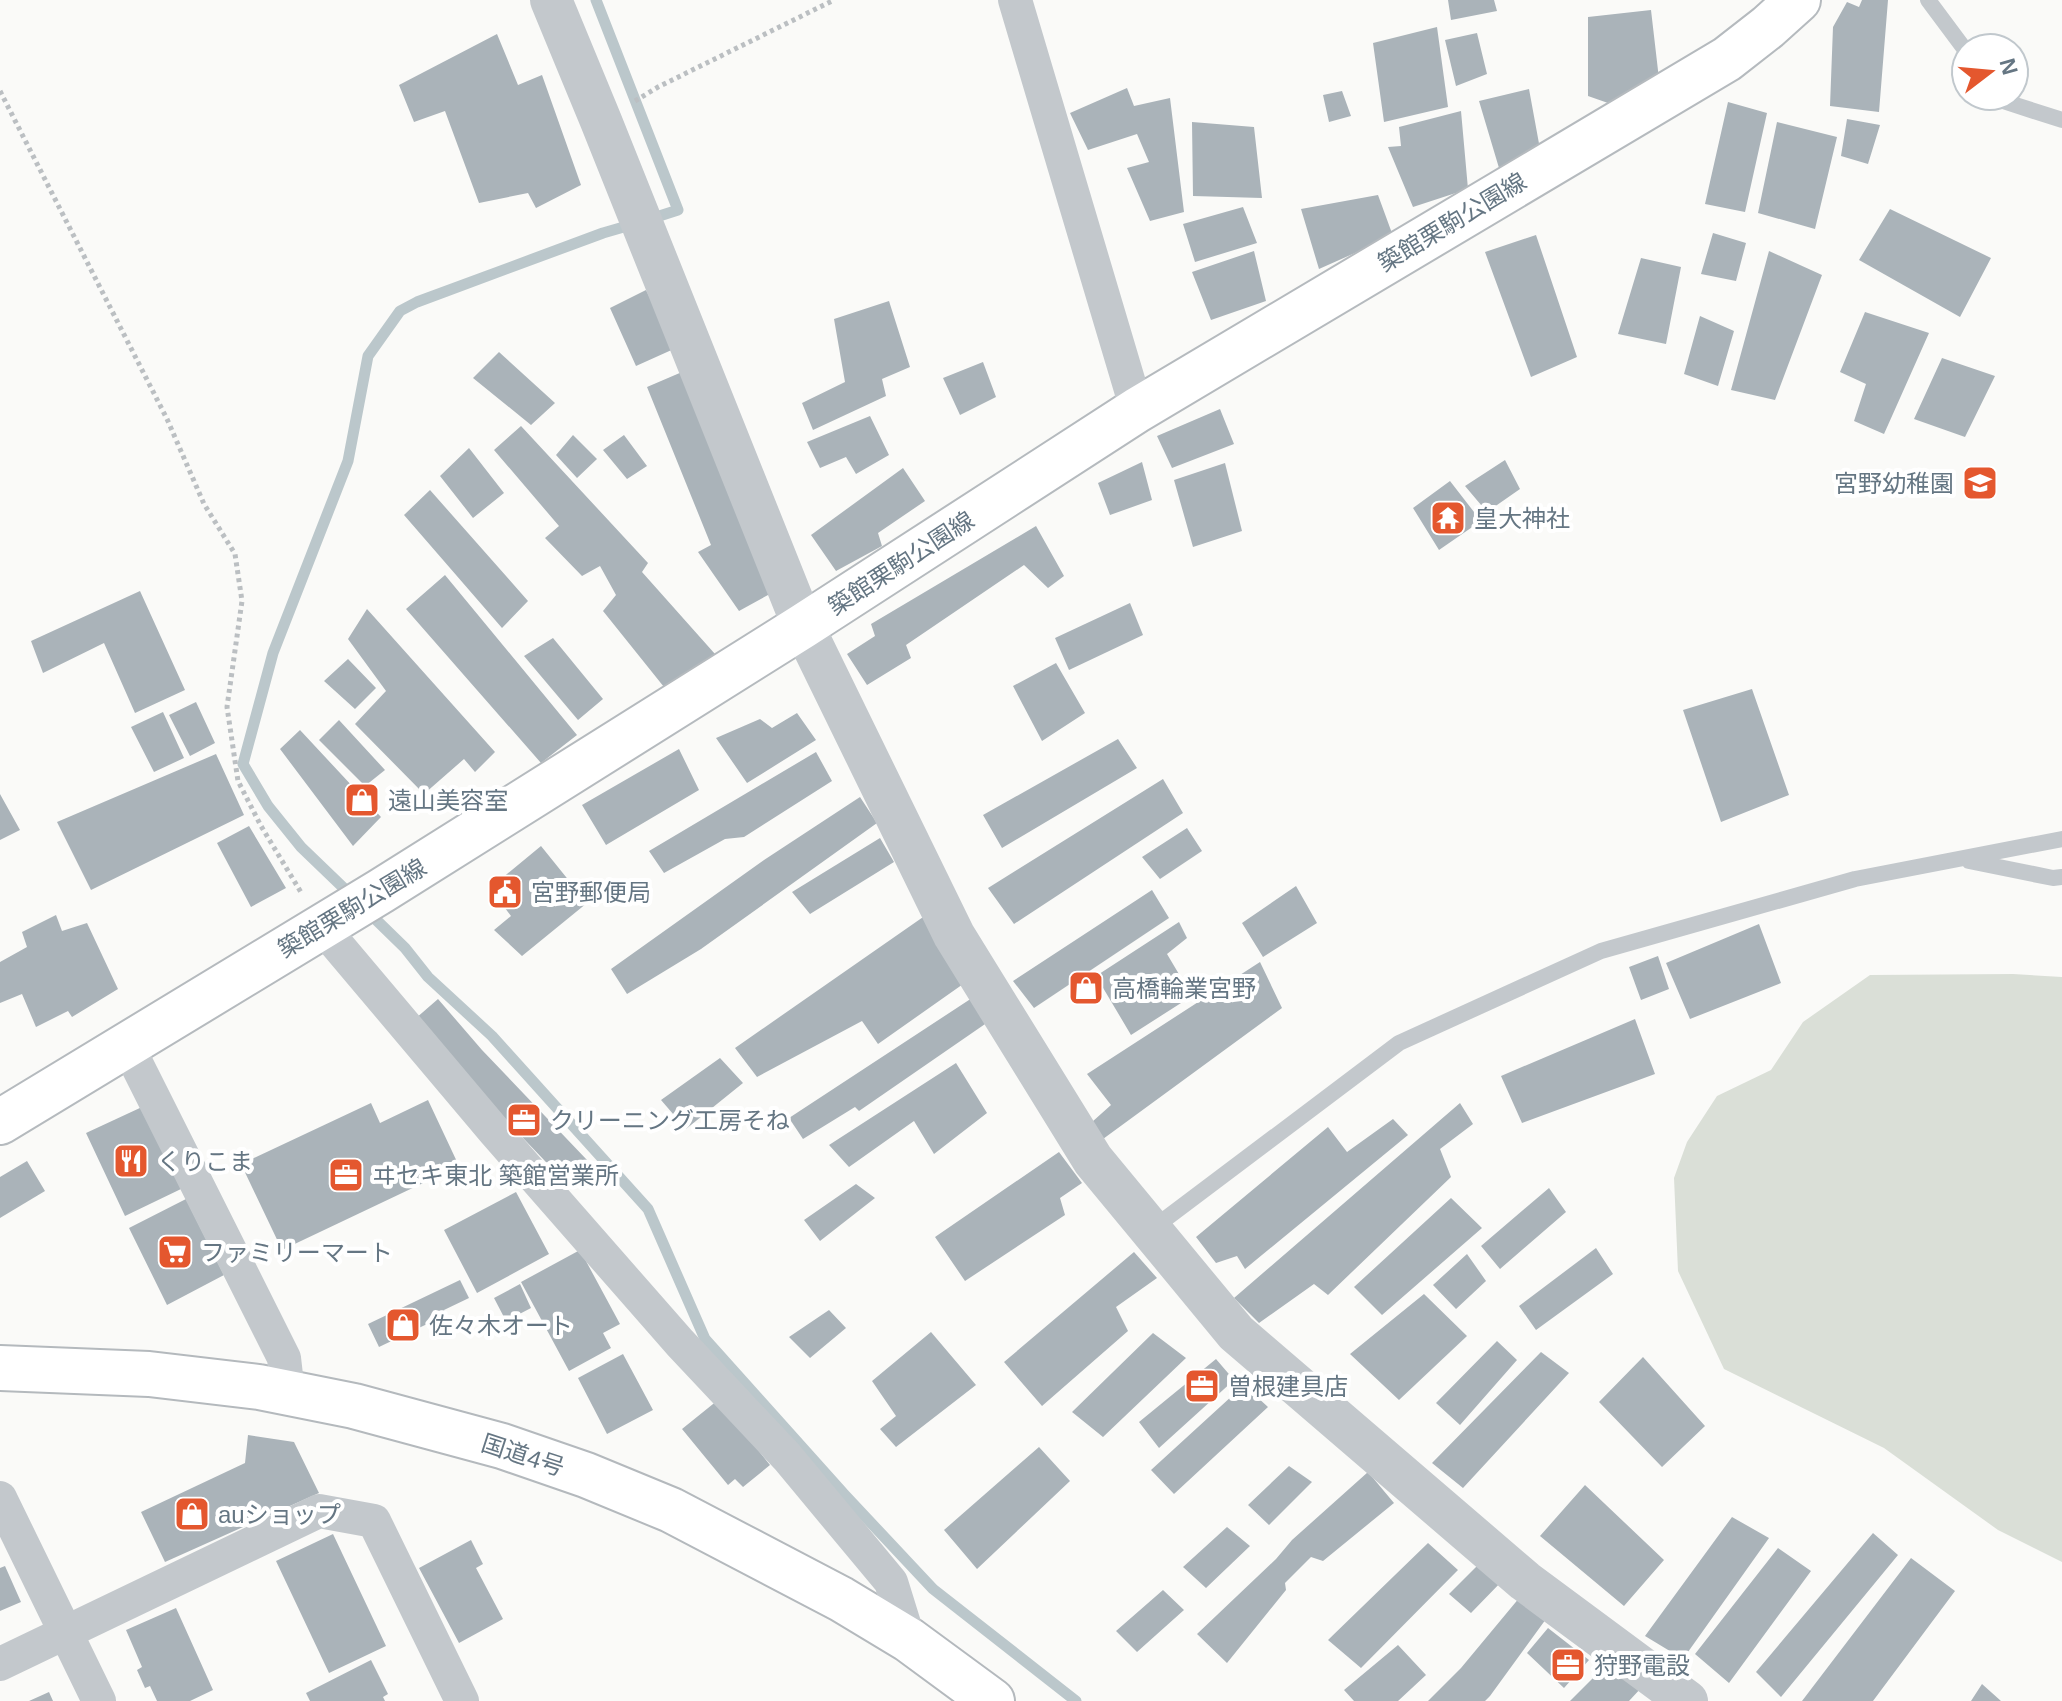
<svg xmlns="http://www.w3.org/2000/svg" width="2062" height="1701" font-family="Helvetica,'Noto Sans JP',sans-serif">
<rect width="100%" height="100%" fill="#fafaf8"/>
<path fill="#dadfd7" d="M2013,974L2062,977V1562L1998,1530L1884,1448L1724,1369L1678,1271L1674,1178L1687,1142L1717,1096L1771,1070L1803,1022L1870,975Z"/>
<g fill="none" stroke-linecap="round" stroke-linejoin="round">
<path stroke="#bbc7cb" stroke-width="11" d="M596,0L678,210L650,219
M353,897L301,847L268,806L243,764L273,653L348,461L368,356L400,311L417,302L603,233L634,224
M365,909L405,948L428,977L492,1036L648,1209L705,1339L843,1493L933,1589L1076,1701"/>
</g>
<path fill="#aab3b9" d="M1448,0H1494L1497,11L1451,20Z
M1862,0H1888L1879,112L1830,106L1833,27L1847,2L1859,7Z
M1651,10L1659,79L1608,103L1588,96V17Z
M1437,27L1448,107L1384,122L1373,43Z
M1477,33L1487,74L1456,86L1445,40Z
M497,34L518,85L542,75L581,185L536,208L528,193L479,203L445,111L414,122L399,85Z
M1127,88L1134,106L1170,98L1184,212L1150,221L1127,168L1149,162L1137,134L1088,150L1070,113Z
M1529,89L1540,149L1499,168L1479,101Z
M1342,91L1351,116L1329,122L1323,95Z
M1728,102L1767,113L1745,212L1705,204Z
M1461,111L1468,189L1413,207L1388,147L1401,146L1399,127Z
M1847,119L1880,125L1868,164L1841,156Z
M1192,122L1254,127L1262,198L1193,196Z
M1777,122L1837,137L1815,229L1758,213Z
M1378,195L1393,236L1319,269L1301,209Z
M1243,207L1257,243L1195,262L1183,224Z
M1890,209L1991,258L1960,317L1859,260Z
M1713,233L1746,243L1736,281L1701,274Z
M1536,235L1577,357L1531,377L1485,252Z
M1254,251L1266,301L1211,320L1192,272Z
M1769,251L1822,275L1775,400L1731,390Z
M1641,258L1681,267L1666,344L1618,334Z
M646,290L676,348L636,366L610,308Z
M889,301L910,367L882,379L886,396L813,430L802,403L845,382L834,319Z
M1865,312L1929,333L1884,434L1854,421L1866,384L1840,372Z
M1700,316L1734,331L1718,386L1684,374Z
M499,352L555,403L531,425L473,378Z
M1942,358L1995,376L1965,437L1914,419Z
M983,362L996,397L960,415L943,378Z
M682,372L779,589L739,611L698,552L711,545L647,387Z
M1220,409L1234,444L1172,468L1157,436Z
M870,416L889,455L856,474L846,457L820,468L807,442Z
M521,426L648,563L642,572L715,654L668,692L603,611L616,595L600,566L582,576L545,538L559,526L494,450Z
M573,435L597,459L577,478L556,455Z
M624,435L647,466L627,479L603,450Z
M469,448L504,493L473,518L440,476Z
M1505,460L1520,489L1487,512L1465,486Z
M1142,462L1152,500L1110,515L1098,483Z
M1225,463L1242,531L1193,547L1174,480Z
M903,468L925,501L878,533L882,546L836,571L811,535Z
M1450,481L1481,521L1439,550L1413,508Z
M430,490L528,601L502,628L404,515Z
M1036,526L1064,576L1048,588L1024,565L906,645L911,658L867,685L847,654L875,636L871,624Z
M445,575L577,735L541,763L406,609Z
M140,591L185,690L135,713L104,643L43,673L31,641Z
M1130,603L1143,635L1069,670L1055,638Z
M367,609L495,752L475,772L464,759L424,794L355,724L386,691L348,639Z
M553,638L603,699L578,720L524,656Z
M348,659L376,688L355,709L324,681Z
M1056,663L1085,713L1042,741L1013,686Z
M1752,689L1789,795L1721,822L1683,710Z
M196,702L215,743L190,756L169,715Z
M163,712L184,758L154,772L131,727Z
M797,713L816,740L747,783L716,738L760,719L772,728Z
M339,720L385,770L365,786L319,740Z
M300,730L381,817L353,846L280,749Z
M1118,739L1137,768L1002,848L983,815Z
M679,749L699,790L606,845L582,805Z
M816,752L832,781L744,837L725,839L664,873L649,851Z
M216,754L244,815L91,890L57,822Z
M1163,779L1183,813L1014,924L988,888Z
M0,794L20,830L0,840Z
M860,797L877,823L701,949L627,994L611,969L764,860Z
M249,826L286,888L251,907L217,843Z
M1187,828L1202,851L1160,879L1142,857Z
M880,838L894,862L810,914L792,892Z
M541,846L587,903L522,956L494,930L511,916L490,888Z
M1296,886L1317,923L1263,957L1242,923Z
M1152,890L1169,918L1034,1008L1013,981Z
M56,915L62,931L87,923L118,989L72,1017L68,1011L36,1027L22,994L0,1003V962L27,947L22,932Z
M926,915L966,982L878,1044L862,1021L757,1077L735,1048Z
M1179,922L1187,938L1167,954L1192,996L1131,1035L1096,976Z
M1759,924L1781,983L1690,1019L1666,963Z
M1658,956L1669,989L1641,1000L1629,967Z
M1260,962L1282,1008L1103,1139L1092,1122L1111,1105L1087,1074Z
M972,998L988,1022L859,1111L855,1107L803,1139L789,1118Z
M438,999L482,1050L587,1160L565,1182L459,1071L415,1019Z
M1635,1019L1655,1074L1522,1123L1501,1076Z
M720,1058L743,1083L686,1129L661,1100Z
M956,1063L987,1113L934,1154L914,1121L849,1167L829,1145Z
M428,1100L459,1166L282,1250L241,1164L371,1103L380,1123Z
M1460,1103L1473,1124L1440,1149L1451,1177L1328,1295L1314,1284L1259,1323L1234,1298Z
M142,1107L181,1189L125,1216L86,1133Z
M1393,1119L1408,1135L1245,1269L1237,1256L1216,1263L1196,1237L1328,1127L1347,1152Z
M1059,1152L1082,1183L1060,1198L1065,1215L965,1281L935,1237Z
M27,1161L45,1191L0,1218V1177Z
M856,1184L875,1198L820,1241L804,1220Z
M1549,1188L1566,1212L1500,1269L1481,1246Z
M516,1192L549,1254L477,1293L444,1230Z
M1451,1198L1482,1228L1382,1315L1354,1287Z
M186,1199L224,1275L167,1305L129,1228Z
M1596,1248L1613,1274L1536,1330L1519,1306Z
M580,1250L620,1324L603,1333L611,1348L569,1371L521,1282Z
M1134,1252L1157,1278L1116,1307L1128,1331L1042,1406L1004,1362Z
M1467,1254L1486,1281L1456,1309L1433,1285Z
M460,1280L469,1298L444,1310L446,1315L379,1347L368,1324Z
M520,1284L531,1308L506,1321L494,1298Z
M1424,1294L1467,1336L1399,1400L1350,1354Z
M829,1310L846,1328L810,1358L789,1337Z
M931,1332L976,1385L896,1447L880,1429L896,1416L872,1381Z
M1153,1333L1186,1358L1103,1437L1072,1412Z
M1497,1341L1517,1360L1460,1425L1436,1403Z
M1541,1352L1569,1373L1463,1488L1432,1463Z
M623,1354L653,1410L607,1434L578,1378Z
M1643,1357L1705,1426L1662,1467L1599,1402Z
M1216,1359L1234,1380L1159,1448L1139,1422Z
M1244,1385L1268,1407L1174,1494L1151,1470Z
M718,1400L770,1465L743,1487L735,1479L728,1485L682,1429Z
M248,1435L294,1442L319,1493L165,1562L141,1512L245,1463Z
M1039,1447L1070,1481L977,1569L944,1530Z
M1289,1466L1312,1482L1269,1525L1248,1505Z
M1368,1472L1394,1503L1323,1561L1311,1557L1285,1583L1286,1590L1227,1663L1197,1634L1276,1559L1292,1540Z
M1585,1485L1664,1560L1624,1606L1540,1536Z
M1732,1517L1769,1538L1683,1659L1645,1636Z
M1227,1527L1250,1546L1206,1588L1183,1567Z
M1873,1533L1898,1555L1781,1697L1756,1672Z
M333,1534L386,1646L329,1673L276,1561Z
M471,1540L483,1564L476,1568L503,1619L459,1643L419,1568Z
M1428,1543L1458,1570L1361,1668L1328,1640Z
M1778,1548L1811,1571L1729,1683L1695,1654Z
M1911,1558L1955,1591L1873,1701H1802Z
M1483,1560L1504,1579L1471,1613L1449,1594Z
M5,1566L21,1602L0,1611V1568Z
M1163,1590L1184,1610L1137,1652L1116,1631Z
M1520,1597L1546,1619L1490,1696L1485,1701H1428L1461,1668Z
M176,1608L213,1690L190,1701H157L150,1686L145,1688L137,1670L142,1667L126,1630Z
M1548,1628L1589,1660L1564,1688L1527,1653Z
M1398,1645L1426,1675L1398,1701H1354L1344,1690Z
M371,1660L388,1694L383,1697L385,1701H310L306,1693Z
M1606,1665L1642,1687L1629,1701H1570Z
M1982,1684L2001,1701H1971Z
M49,1692L53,1701H29Z"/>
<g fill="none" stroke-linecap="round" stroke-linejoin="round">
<defs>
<path id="primary" d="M0,1122L381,891L803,626L1137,410L1727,59L1768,27L1798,0"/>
<path id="trunk" d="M0,1368L149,1374L259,1387L354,1406L502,1446L586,1475L671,1510L841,1599L909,1640L992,1701"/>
</defs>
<use href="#primary" stroke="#b5babe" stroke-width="48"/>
<use href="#trunk" stroke="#b4b9bd" stroke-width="48"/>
<path stroke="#bbbfc2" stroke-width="5" stroke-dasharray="4 4" stroke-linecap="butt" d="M0,91L167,419L204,504L235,554L242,601L227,707L238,781L261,826L302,894
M635,101L658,87L834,0"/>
<path stroke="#c3c8cc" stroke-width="16" d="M1928,0L1966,51
M2000,96L2003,101L2062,120
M1969,861L2053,878L2062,877
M1152,1229L1399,1043L1601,951L1855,879L2062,839"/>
<path stroke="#c3c8cc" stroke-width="34" d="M1015,0L1137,410
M322,927L495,1132L680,1343L787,1457L891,1582L909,1640
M127,1045L284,1358L288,1393
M0,1498L99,1701
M0,1664L319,1511L374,1521L462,1701"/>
<path stroke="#c3c8cc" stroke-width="42" d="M551,0L601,121L803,626L954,935L1093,1160L1236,1333L1525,1581L1687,1701"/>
<use href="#primary" stroke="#fff" stroke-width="44"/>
<use href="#trunk" stroke="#fff" stroke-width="44"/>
</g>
<defs>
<symbol id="school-square" viewBox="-11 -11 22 22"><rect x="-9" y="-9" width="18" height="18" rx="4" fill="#e4572e" stroke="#fff"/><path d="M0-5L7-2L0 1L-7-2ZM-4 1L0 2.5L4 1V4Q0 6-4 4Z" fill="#fff"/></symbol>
<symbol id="temple-square" viewBox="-11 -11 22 22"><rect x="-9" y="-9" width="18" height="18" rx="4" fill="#e4572e" stroke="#fff"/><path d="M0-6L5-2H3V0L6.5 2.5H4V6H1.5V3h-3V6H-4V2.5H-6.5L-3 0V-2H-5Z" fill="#fff"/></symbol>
<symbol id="shop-square" viewBox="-11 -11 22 22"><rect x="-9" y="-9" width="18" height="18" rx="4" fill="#e4572e" stroke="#fff"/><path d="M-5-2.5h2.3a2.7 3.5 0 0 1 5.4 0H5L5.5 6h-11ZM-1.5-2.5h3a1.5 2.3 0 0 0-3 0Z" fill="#fff"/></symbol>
<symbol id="civic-square" viewBox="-11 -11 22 22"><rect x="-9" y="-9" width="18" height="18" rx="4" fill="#e4572e" stroke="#fff"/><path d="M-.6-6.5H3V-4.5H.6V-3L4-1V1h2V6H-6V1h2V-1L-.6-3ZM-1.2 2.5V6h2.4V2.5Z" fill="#fff"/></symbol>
<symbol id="office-square" viewBox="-11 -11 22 22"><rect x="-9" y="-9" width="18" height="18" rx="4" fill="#e4572e" stroke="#fff"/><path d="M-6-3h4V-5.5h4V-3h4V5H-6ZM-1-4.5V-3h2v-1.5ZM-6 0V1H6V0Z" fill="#fff"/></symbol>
<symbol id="restaurant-square" viewBox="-11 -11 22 22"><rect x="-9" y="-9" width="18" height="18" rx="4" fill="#e4572e" stroke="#fff"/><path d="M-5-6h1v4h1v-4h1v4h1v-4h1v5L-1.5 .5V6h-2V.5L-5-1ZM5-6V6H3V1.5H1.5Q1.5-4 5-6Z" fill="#fff"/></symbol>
<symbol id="supermarket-square" viewBox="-11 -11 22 22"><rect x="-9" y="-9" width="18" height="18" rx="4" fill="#e4572e" stroke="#fff"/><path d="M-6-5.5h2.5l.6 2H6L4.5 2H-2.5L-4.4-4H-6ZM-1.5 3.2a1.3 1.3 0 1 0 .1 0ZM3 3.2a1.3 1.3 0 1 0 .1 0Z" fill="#fff"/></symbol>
</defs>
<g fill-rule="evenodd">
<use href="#school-square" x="1960" y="463" width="40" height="40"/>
<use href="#temple-square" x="1428" y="498" width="40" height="40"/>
<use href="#shop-square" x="342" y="780" width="40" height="40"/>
<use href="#civic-square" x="485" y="872" width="40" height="40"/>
<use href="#shop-square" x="1066" y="968" width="40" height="40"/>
<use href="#office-square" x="504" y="1100" width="40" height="40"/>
<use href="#restaurant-square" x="111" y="1141" width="40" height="40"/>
<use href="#office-square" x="326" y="1155" width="40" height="40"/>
<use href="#supermarket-square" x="155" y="1232" width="40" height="40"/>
<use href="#shop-square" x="383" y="1305" width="40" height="40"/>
<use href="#office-square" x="1182" y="1366" width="40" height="40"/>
<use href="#shop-square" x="172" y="1494" width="40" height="40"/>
<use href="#office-square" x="1548" y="1645" width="40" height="40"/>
</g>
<g text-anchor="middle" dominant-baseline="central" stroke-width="8" stroke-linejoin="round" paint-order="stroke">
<g font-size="24" fill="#657683" stroke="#fff">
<text transform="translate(1452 222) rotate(-31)">築館栗駒公園線</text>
<text transform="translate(901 563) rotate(-33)">築館栗駒公園線</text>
<text transform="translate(352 908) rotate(-31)">築館栗駒公園線</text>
<text transform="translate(523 1455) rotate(18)">国道4号</text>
</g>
<g font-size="24" fill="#657683" stroke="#fff" text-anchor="start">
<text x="1954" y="483" text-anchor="end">宮野幼稚園</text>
<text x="1474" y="518">皇大神社</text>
<text x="388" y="800">遠山美容室</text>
<text x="531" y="892">宮野郵便局</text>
<text x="1112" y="988">高橋輪業宮野</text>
<text x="550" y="1120">クリーニング工房そね</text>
<text x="157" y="1161">くりこま</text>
<text x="372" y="1175">ヰセキ東北 築館営業所</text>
<text x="201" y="1252">ファミリーマート</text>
<text x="429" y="1325">佐々木オート</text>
<text x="1228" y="1386">曽根建具店</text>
<text x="218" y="1514">auショップ</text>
<text x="1594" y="1665">狩野電設</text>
</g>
</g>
<g transform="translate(1990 72) rotate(74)"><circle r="38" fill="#ffffff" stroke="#c1c8cd" stroke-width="2"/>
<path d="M0-6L14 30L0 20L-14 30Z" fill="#e4572e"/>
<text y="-12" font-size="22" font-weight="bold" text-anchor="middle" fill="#657683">N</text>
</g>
</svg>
